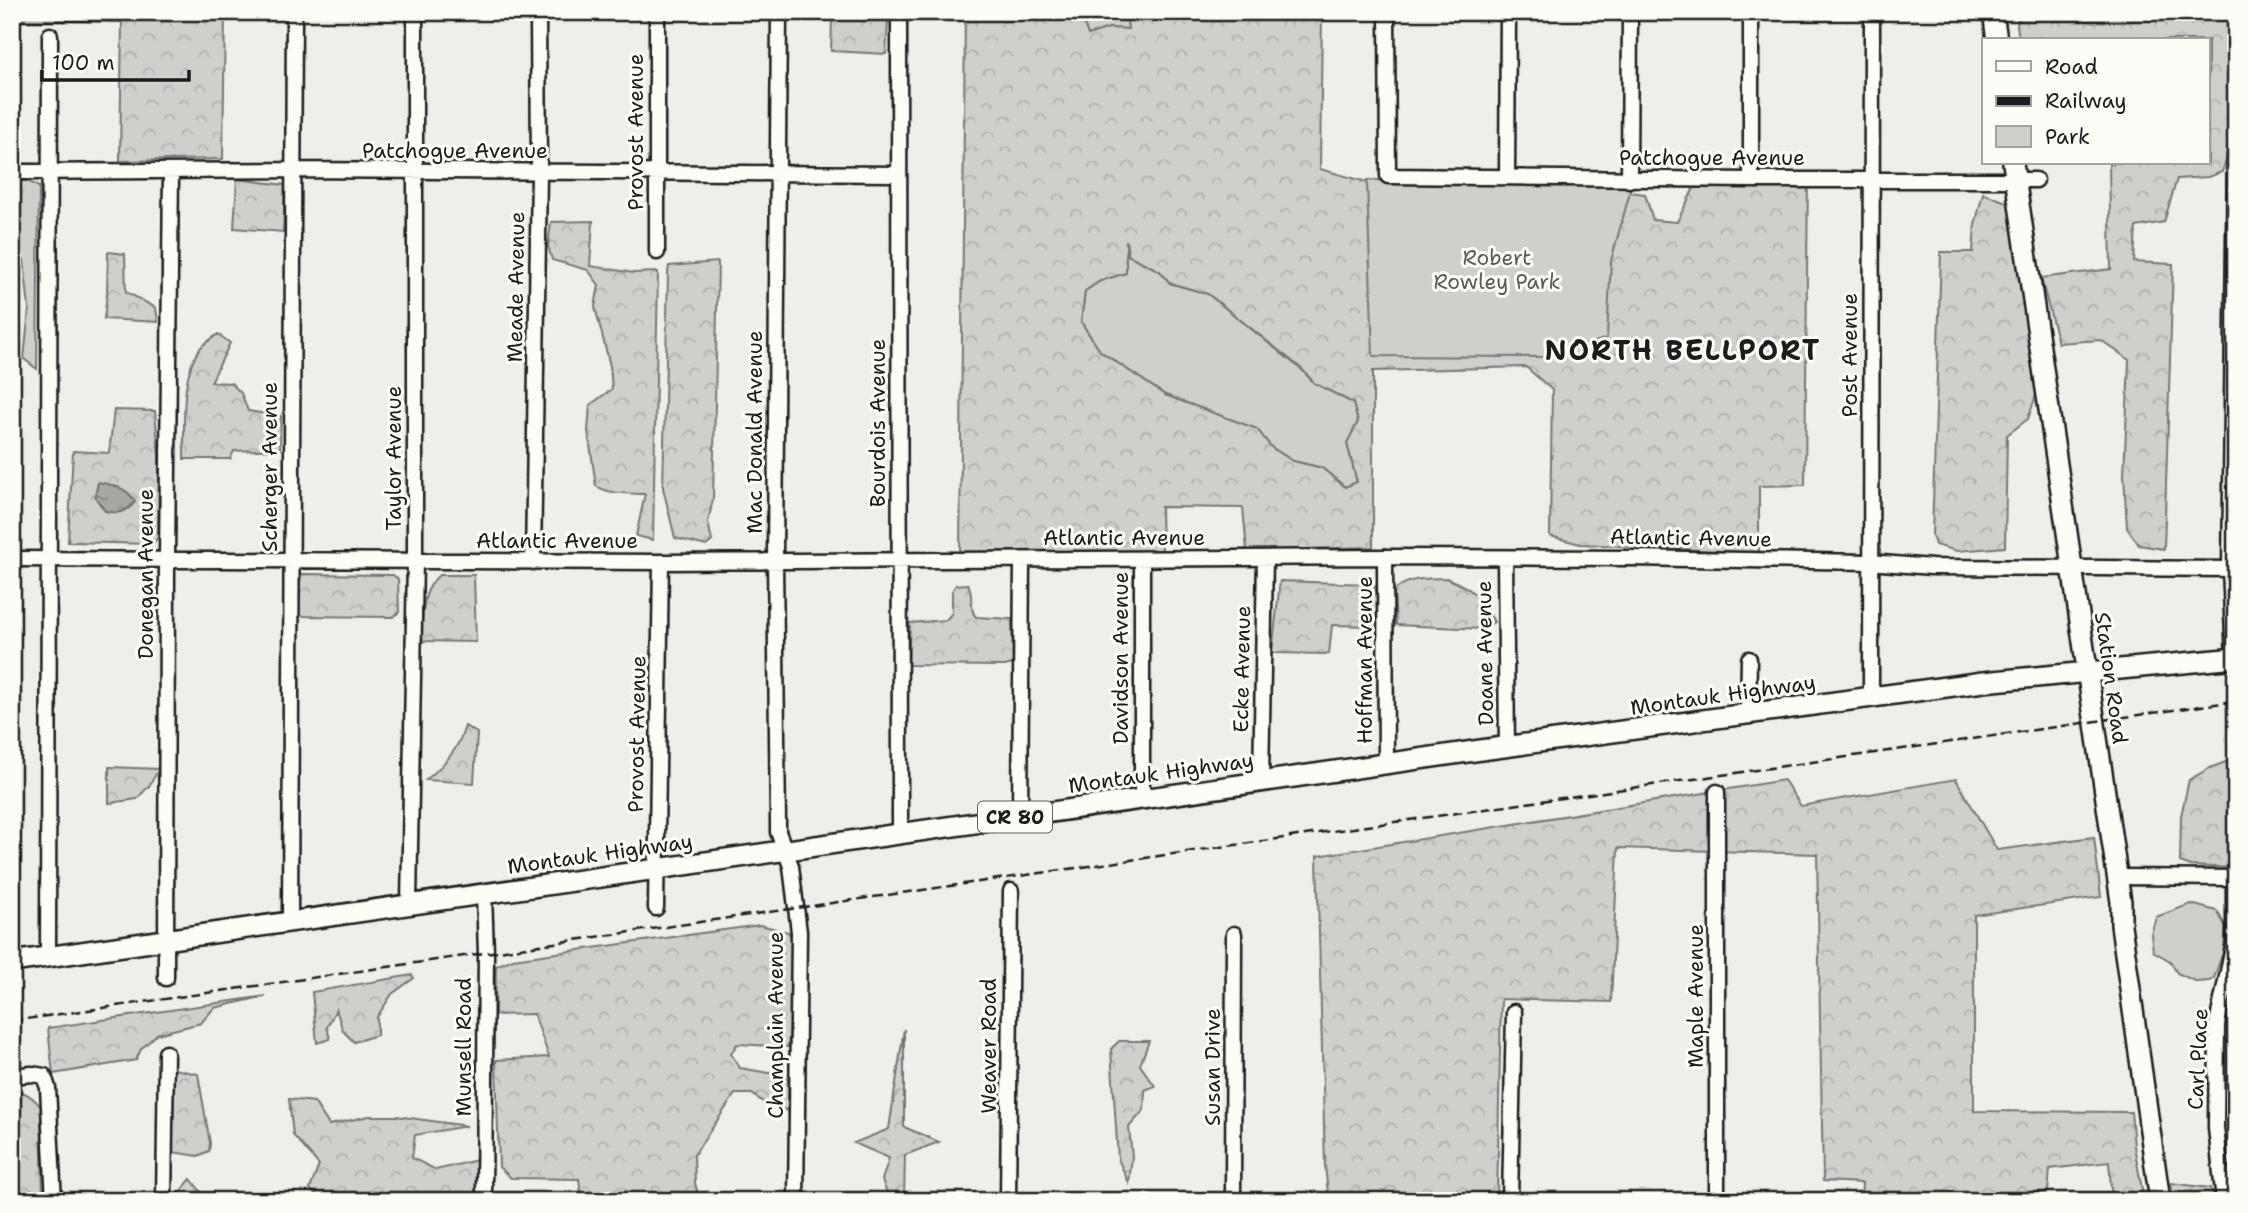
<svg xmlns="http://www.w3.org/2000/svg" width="2248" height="1213" font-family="'Shantell Sans',sans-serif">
<defs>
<pattern id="forest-crowns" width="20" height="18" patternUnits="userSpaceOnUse" patternTransform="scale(1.75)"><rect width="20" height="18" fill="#d0cfcc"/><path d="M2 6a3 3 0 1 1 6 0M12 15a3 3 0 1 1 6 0" fill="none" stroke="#b2b1af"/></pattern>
<pattern id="water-ripples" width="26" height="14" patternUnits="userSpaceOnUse" patternTransform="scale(1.75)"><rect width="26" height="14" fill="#a8a7a3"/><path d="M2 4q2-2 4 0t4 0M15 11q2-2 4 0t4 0" fill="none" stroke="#888784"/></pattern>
</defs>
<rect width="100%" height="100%" fill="#f0eeea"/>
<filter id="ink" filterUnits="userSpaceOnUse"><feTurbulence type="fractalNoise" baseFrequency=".0143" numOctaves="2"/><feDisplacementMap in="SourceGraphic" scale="14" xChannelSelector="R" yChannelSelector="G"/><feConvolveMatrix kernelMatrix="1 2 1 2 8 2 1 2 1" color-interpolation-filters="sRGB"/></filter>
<g filter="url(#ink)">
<path fill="#d0cfcc" stroke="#767674" stroke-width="2" d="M1085,12H1126L1128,29L1109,28L1088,35L1082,18Z
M1367,180L1630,183L1628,360L1364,357Z
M12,181H28L39,187L37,369L24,359L29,309L24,260L12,261Z
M1125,228L1128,255L1160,271L1170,283L1208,294L1302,370L1314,383L1353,403L1358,422L1347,443L1357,482L1345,487L1322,468L1293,461L1271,447L1257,429L1165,395L1100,351L1081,322L1085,291L1100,281L1126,273Z
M12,273L20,274L18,354H12Z
M2191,904L2217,911L2226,927L2224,949L2214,978L2209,981L2197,982L2177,973L2170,961L2153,951L2151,934L2156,917Z"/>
<path fill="url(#forest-crowns)" stroke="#767674" stroke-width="2" fill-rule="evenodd" d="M12,12H225L223,159L120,161L122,22L12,20Z
M965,12H1085L1082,18L1088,35L1109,28L1128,29L1126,12H1322L1320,169L1367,182L1373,356L1549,357L1607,338L1611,261L1630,192L1645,194L1653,220L1677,222L1694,188L1808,172L1805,485L1759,486V553L1580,544L1550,536L1552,390L1526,367L1373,371V547L1247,551L1243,508L1161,507L1162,553H960ZM1126,240L1128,255L1160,271L1170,283L1208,294L1302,369L1314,383L1353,403L1358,422L1347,443L1357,482L1345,487L1322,468L1293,461L1271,447L1257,429L1165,395L1100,351L1081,322L1085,291L1100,281L1126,273Z
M2020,12H2236C2236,65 2242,122 2222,172L2208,177L2177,179L2164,222L2136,227L2134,262L2173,264L2164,549L2139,545L2127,528L2124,475L2129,360L2101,340L2058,343L2041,278L2111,269L2109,163H2208V40H2019L2017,25Z
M832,18L888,21L886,54L831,51Z
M237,179L285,185L283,232L234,228Z
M1983,193L2009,203L2037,392L2028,419L2007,435L2005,547L1957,551L1935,545L1932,535L1941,252H1973L1975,225Z
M593,221L590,266L634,273L658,272L653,540L636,536L645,494C628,493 611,495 596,486L588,431L590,405L612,389L610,366L595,307L599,285L588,270L552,260L548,246L551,222Z
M108,252L125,254L126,292L156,308L158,322L104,319L107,294Z
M718,262L713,499L708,522L712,541L706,546L675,538L663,488L668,273L669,266Z
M218,334L230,343L211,382L231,383L241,393L248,411L281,416L280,449L234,451L230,459H184C185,424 179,376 201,347C206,342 213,338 218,334Z
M114,410L155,411L159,457L158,537L153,544L68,542L73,451L109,453Z
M302,574L393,575L398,579L399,612L393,617L297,616L298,589Z
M439,575H474L476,642L421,641C423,617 420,592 439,575Z
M1446,578C1472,588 1482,597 1494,622L1483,629L1396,625L1394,591C1408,577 1426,579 1446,578Z
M1280,581L1369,584L1375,586L1379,610L1372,626L1332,625L1329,654L1272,653Z
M968,584C974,594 968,608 976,617L1012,619L1013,664L1005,666L908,665L910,623L946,620L952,613V591L956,585Z
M465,726L477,733L474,783L426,780C445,764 458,750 465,726Z
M2236,758V868L2191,866L2180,862L2181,816L2189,780L2210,768Z
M109,767L159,769L149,786L137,799L109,803Z
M1956,779L1997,850L2094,837L2101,897L1974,915V1111L2131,1112L2134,1146L2143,1195L2141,1201H2112L2109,1162L2050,1169L2048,1192L2004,1196L2003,1201H1861L1862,1183L1823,1181L1817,854L1618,848L1611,1002L1501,999L1497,1201H1329L1325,1166L1317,856L1784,780L1801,806Z
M760,925L788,932L799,945L788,1047L737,1044L731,1054L740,1068L775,1074L788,1079V1111L763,1102L752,1094H735L694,1155L695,1183L700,1201H582L579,1179L511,1178L499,1167L496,1060L549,1057L534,1014L495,1015L496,966L513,959Z
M412,975L414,978L392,994L377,1017V1035L354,1042L343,1031L336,1009L327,1027L330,1039L317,1043L312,992Z
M266,996L214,1008L201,1023L157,1034L141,1049L136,1060L53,1074L48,1028Z
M904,1029V1127L939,1142L905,1155L904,1201H890L882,1180L889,1158L854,1143L889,1129Z
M1119,1041H1149L1140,1065L1155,1086L1145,1090L1144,1110L1129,1127L1132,1157L1129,1183L1118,1159L1111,1049Z
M2236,1067V1122L2226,1119C2224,1100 2219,1080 2236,1067Z
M174,1069L198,1074L210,1143L209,1151L198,1156L172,1152Z
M12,1090C25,1091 33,1097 41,1107L43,1201H12Z
M289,1099L314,1102L329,1125L369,1116H396L467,1126L415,1135L412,1158L436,1170L477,1160L475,1201H321L310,1189L319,1165L293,1135Z
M191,1179L208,1201H176L175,1197Z
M2171,1183L2210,1188L2217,1201H2174Z"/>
<path fill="url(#water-ripples)" stroke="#706f6d" stroke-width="2" d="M98,482C113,485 127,487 135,502C126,513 118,514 105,511L95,497Z"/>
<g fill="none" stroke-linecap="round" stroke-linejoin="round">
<defs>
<path id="minor" d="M657,12V252
M779,12L775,560L778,824V832L791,866L799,932L796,1201
M899,12L900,833
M1387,12L1388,176L1751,180H2036
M1751,12V180
M12,172L292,170L898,174
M1507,177L1508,12
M1629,180L1630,12
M1385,557L1386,764
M12,559L661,562L1385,557L1630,558L1869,562L1932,567L2236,569
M1505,559L1507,747
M1142,560V799
M533,562L539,173L538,12
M2234,658L2230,569L2235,155
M1871,698L1872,12
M1748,714L1749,659
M1261,781L1265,558
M1717,792V1201
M1020,817L1022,560
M2117,877L2236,878
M484,893L486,953L484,1201
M409,904L415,561V12
M656,908L661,562
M290,922L294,12
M48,957L50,35
M166,978L167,560L171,171
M12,1076L32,1074L44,1076L48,1088L54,1201
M164,1201L166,1053
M1008,1201L1011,891
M1233,1201L1234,934
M1510,1201L1514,1012
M2224,1201L2216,1128L2217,1024L2234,943V878"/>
<path id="major" d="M1993,12L1997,40
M2013,163L2121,902V925L2160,1201
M12,962L1481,750L1983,682L2236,658"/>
</defs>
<use href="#minor" stroke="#1c1c1c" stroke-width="19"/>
<use href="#major" stroke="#1c1c1c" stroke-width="24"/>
<use href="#minor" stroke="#fdfcf7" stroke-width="14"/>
<use href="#major" stroke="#fdfcf7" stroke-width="19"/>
<path stroke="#1c1c1c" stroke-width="2.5" stroke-dasharray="10 5" stroke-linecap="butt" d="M12,1021L2236,701"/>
</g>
</g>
<g text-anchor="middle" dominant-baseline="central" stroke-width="6" stroke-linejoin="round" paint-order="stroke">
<rect fill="#fdfcf7" stroke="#605f5e" stroke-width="2" x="978" y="801.5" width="74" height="31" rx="5"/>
<g font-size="19" font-weight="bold" fill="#1c1c1c">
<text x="1015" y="817">CR 80</text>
</g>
<g font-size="21" fill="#1c1c1c" stroke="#fdfcf7">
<text transform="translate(636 132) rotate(-90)">Provost Avenue</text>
<text x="455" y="151">Patchogue Avenue</text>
<text x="1712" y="158">Patchogue Avenue</text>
<text transform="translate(516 287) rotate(-89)">Meade Avenue</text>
<text transform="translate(1850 355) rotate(-90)">Post Avenue</text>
<text transform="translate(878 423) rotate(-90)">Bourdois Avenue</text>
<text transform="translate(755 432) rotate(-90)">Mac Donald Avenue</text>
<text transform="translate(394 458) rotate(-90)">Taylor Avenue</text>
<text transform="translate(270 467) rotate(-90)">Scherger Avenue</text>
<text x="1124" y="538">Atlantic Avenue</text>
<text transform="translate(1691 538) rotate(1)">Atlantic Avenue</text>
<text x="557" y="541">Atlantic Avenue</text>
<text transform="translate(146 574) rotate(-90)">Donegan Avenue</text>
<text transform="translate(1485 653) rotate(-91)">Doane Avenue</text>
<text transform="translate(1121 658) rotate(-90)">Davidson Avenue</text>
<text transform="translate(1365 660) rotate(-90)">Hoffman Avenue</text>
<text transform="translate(1242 669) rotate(-89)">Ecke Avenue</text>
<text transform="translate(2111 678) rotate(82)">Station Road</text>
<text transform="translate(1723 695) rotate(-8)">Montauk Highway</text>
<text transform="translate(637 734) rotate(-89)">Provost Avenue</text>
<text transform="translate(1161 773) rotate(-8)">Montauk Highway</text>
<text transform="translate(600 854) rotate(-8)">Montauk Highway</text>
<text transform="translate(1696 996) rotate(-90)">Maple Avenue</text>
<text transform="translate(776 1025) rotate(-90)">Champlain Avenue</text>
<text transform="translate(989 1046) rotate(-90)">Weaver Road</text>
<text transform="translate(464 1047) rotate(-90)">Munsell Road</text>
<text transform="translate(2198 1059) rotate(-87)">Carl Place</text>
<text transform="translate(1213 1067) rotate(-90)">Susan Drive</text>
</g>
<g font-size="21" fill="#5b5b5a" stroke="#fdfcf7">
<text x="1497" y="258">Robert<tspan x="1497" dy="24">Rowley Park</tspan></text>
</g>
<g font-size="28" font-weight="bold" letter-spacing="2" fill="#1c1c1c" stroke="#fdfcf7">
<text x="1683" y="350">NORTH BELLPORT</text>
</g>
</g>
<rect width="2248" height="1213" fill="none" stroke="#fdfcf7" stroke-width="42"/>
<rect x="21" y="21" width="2206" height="1171" fill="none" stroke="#1c1c1c" stroke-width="2.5" filter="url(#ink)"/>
<rect x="1982" y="38" width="228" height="126" fill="#fdfcf7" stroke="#a3a29f" stroke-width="2"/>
<rect x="1996" y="61" width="35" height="10" fill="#fdfcf7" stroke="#a3a29f" stroke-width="2"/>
<text x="2045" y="74" font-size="21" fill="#1c1c1c">Road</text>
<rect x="1996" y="96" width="35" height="10" fill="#1c1c1c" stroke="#a3a29f" stroke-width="2"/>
<text x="2045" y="108" font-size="21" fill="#1c1c1c">Railway</text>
<rect x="1996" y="126" width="35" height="21" fill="#d0cfcc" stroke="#a3a29f" stroke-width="2"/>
<text x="2045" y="144" font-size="21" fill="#1c1c1c">Park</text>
<path d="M42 70v10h147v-10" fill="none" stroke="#1c1c1c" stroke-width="3.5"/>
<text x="52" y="70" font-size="21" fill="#1c1c1c" stroke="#fdfcf7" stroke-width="5" paint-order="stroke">100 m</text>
</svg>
